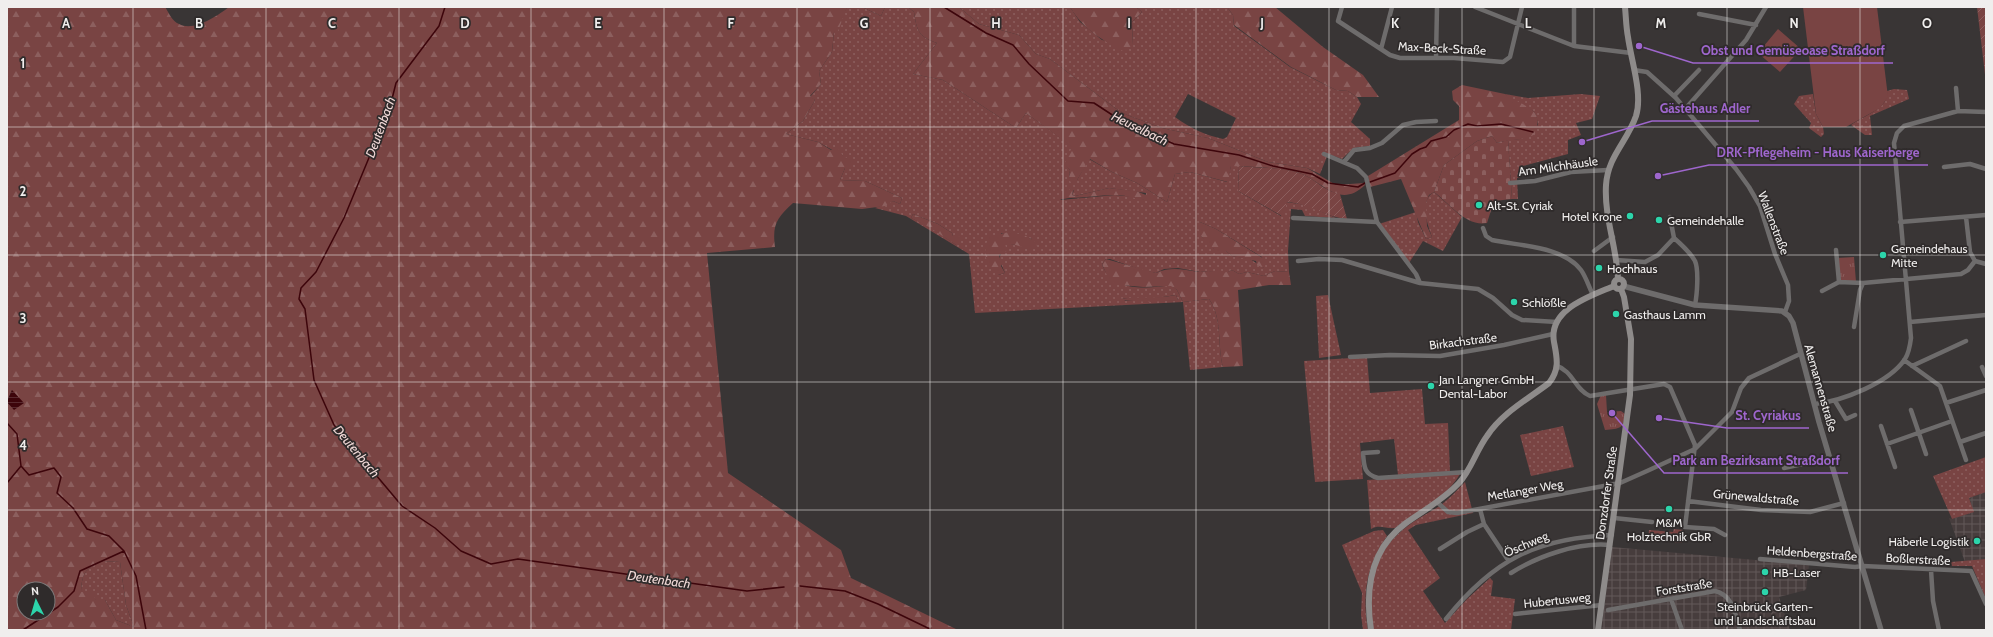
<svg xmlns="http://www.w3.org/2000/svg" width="1993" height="637" font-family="Cabin,sans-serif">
<defs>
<pattern id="industrial-grid" width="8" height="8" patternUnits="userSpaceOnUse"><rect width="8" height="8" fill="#473d3d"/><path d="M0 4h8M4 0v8" fill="none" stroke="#625959"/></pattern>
<pattern id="grass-dots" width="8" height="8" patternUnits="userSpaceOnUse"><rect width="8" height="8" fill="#794443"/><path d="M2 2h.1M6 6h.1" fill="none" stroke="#8c5f5e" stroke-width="1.8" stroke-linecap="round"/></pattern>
<pattern id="forest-firs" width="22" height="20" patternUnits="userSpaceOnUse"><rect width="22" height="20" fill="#794443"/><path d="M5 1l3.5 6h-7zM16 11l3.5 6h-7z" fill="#8c5f5e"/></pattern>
<pattern id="cemetery-stones" width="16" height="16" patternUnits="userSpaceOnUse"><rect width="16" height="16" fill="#794443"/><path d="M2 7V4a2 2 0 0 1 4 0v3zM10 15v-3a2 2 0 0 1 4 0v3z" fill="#8c5f5e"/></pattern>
<pattern id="park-tufts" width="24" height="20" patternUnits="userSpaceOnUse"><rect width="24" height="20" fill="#794443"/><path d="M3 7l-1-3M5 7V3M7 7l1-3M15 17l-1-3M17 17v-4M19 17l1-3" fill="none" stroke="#8c5f5e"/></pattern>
<pattern id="garden-furrows" width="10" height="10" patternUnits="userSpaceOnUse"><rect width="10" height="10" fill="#794443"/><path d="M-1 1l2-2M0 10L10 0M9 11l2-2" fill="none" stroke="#8c5f5e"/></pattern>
<pattern id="water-rules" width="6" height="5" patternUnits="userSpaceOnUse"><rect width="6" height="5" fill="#3d050b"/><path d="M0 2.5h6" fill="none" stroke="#592a2f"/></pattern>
</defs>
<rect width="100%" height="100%" fill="#393535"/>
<path fill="url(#industrial-grid)" d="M1986,492V559L1965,562L1949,518L1952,519L1973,512L1969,498Z
M1612,547L1809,565L1806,590L1779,597L1790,630H1601Z"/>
<path fill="url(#grass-dots)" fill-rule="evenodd" d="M847,7H862L881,16L885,7H908L914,12C917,31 918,36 937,43L913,74L943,80L1016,128L1026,113L1073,147L1065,165L1070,170L1069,178L1077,180L1089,159L1112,172L1137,183L1167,202L1175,174L1190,172L1227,182L1231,166H1239L1238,191L1281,216L1286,202L1306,205L1336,218L1305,216L1302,210L1291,209L1288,251L1289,272L1275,271L1264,276L1247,272L1239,274L1232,270L1224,274L1208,271L1200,272L1178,268L1164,269L1156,273L1142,270L1110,259H1106L1102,264C1111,292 1147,289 1171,285L1177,290L1183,302L1209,299C1223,319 1217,345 1223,367L1190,370L1183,302L975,313L969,254L906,216L875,208L893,201L900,204L902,198L865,181L840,180L845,168L843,156L818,142L786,134L803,121L815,100L810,97L821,84L819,71L832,52L834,32ZM1109,188L1146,193L1145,200L1136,197L1115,195L1060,200L1074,190L1072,195L1075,196ZM913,214L938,224L952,233L956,245L929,226L911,218ZM1200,222L1216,229L1262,257L1264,268L1250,259L1232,256L1226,251L1214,249L1212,245L1201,236ZM1001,233L1032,239L1016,245L1005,243L999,259L1005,273L998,275ZM1176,295L1178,300L1125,301L1123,298H1156Z
M959,7H1070L1080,22L1102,40L1133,45L1132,22L1142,12L1136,7H1227L1233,15L1234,26L1290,67L1336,90L1348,91L1357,97L1361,104L1351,122L1370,139V146C1351,148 1355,147 1342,159L1328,154L1320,174L1307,168L1268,162L1208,138L1162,128L1127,115L1115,108L1050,59L1036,54L1019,35L979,24ZM1188,94L1236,118L1227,137L1223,139C1205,135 1190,128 1175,117Z
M1894,89L1907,90L1909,99L1870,116L1872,135H1865L1851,125C1864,115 1889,109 1887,91Z
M1505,94L1528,98L1581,94L1600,96L1592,119L1576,123L1581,135L1568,140V154L1519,167L1520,178H1517L1518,199H1512L1508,140L1520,139L1538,125C1536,105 1528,111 1514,104C1510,102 1507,97 1505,94Z
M1813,94L1816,114L1823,127L1824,134L1821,137L1809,128L1811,123L1794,104L1799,96Z
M1434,192L1462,217L1443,251L1423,241L1409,263L1379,224L1416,212L1418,222L1426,239L1432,237C1427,224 1419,200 1434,192Z
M1328,295L1341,355L1319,358L1316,296Z
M1367,357L1370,393L1422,389L1425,424L1448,423L1450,472L1398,475L1394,439L1360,443L1363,479L1315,482L1304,361Z
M1563,426L1574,467L1531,476L1520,435Z
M1986,457V492L1969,498L1974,512L1952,519L1933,476Z
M1456,474H1460C1446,499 1417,511 1395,528C1386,529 1379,524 1371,529L1367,480Z
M1465,482L1473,513L1416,525L1408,530L1440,578L1423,591L1445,623L1467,599L1490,578L1493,581L1491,596L1515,599L1511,630H1373C1369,589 1370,556 1405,528C1416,519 1429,513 1441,505C1450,498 1457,490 1465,482Z
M1674,529L1683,530L1682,543L1648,539L1649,530L1673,532Z
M1383,530L1387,536C1366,566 1362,595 1368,630H1363L1361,615L1362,593L1342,545L1374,531Z
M1986,559V599L1972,566H1952L1951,562Z
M103,561L120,562L126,605L134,627L116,620L105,600H96L81,592C82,573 85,568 103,561Z"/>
<path fill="url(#forest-firs)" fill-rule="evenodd" d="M7,7H165C169,13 172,21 179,24C194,32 217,16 229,7H847L838,31L834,32L832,52L819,71L821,84L810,96L815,100L803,121L786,134L818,142L831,150L838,148L843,156L853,161V167L845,168L840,180L865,181L902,198L900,204L893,201L885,206L862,209L793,203C777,218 772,224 775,247L707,253L728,473L841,550L851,578L958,630H7V402L14,409L12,390L7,401ZM103,561L120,562L126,605L134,627L116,620L105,600H96L92,592H81C82,573 85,568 103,561ZM24,589H48V613H24Z
M862,7H885L881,16Z
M908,7H959L979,24L1019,35L1036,54L1050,59L1115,108L1127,115L1162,128L1208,138L1268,162L1307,168L1336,185L1364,183L1365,185C1340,209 1324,183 1302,174C1283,167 1252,167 1231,166L1228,182L1190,172L1175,174L1167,202L1137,183L1112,172L1090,159L1077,180L1071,183L1069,178L1070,170L1064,165L1072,147L1026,113L1016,128L943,80L913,74L937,43C918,36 917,31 914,12Z
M1070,7H1136L1142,12L1132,22L1133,45L1125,52C1102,40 1084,30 1070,7Z
M1227,7H1275L1323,47L1363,75L1379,97H1357L1348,91L1336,90L1291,67L1234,25L1233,15Z
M1462,85L1505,94L1513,103L1517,101C1534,110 1542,114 1535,134C1524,141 1510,139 1497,143L1492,136L1477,141L1444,165L1434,192L1429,195L1426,203L1427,226L1432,237L1426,239L1401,179L1370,187L1368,176L1459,120V106L1453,100L1452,91Z
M1074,187L1072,195L1075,196L1109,188L1136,191L1151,197V200C1139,201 1126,194 1114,195C1099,195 1085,198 1070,198C1066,198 1062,200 1058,199L1061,194Z
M913,214L938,224L952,233L953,236L960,237V241L956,245L929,227L911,218Z
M1200,222L1216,229L1266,260L1264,268L1257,265L1256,261L1232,256L1226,251L1218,253L1201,236L1198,227Z
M1010,232L1024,235L1036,242L1037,245L1028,249L1016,245L1005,244L1007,251L999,255V259L1003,262L1001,266L1005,273L998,275C985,265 982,252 989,236Z
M1106,259L1156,273C1172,266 1183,270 1199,272C1202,272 1205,271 1208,271C1218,271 1222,275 1232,270L1239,274L1247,272L1264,276L1275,271L1289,272L1291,285H1269L1238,290L1243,366L1223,367C1217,345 1223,319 1209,299L1183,302L1177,290L1171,286L1143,287L1121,285L1110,282L1102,264Z
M1176,295L1178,300L1150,302L1117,300V299C1137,296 1156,299 1176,295Z"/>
<path fill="url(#cemetery-stones)" d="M1492,136L1497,143L1508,140L1512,199L1494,201L1487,223C1466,227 1449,203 1434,192L1444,165L1477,141Z"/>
<path fill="url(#park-tufts)" d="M1854,257L1856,282H1839L1837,258Z
M1601,395H1606L1607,412L1621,411L1625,414C1623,430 1620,428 1605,430L1597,404Z"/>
<path fill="url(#garden-furrows)" d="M1977,7H1986V83Z
M1239,166C1259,168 1283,167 1302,174C1317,180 1322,190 1340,194L1347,219C1325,217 1308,203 1286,202V209L1282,216L1238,191Z"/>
<path fill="#794443" d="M1803,7H1877L1888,97L1880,108L1846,127H1823L1816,114Z
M1778,29L1801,49L1780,72L1758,53Z"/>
<path fill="url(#water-rules)" d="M12,390L24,403L14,410L7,402Z"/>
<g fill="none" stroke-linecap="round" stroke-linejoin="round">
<path stroke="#3d050b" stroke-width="1.5" d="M445,7L439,26L396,83L390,107L344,218L316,272L301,288L299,299L305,309L314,380L334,425L402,506L435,528L461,551L491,564L518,559L747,591L784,587
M944,7L986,33L1013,45L1029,64L1068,101L1094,103L1120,120L1174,144L1239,155L1273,166L1312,174L1328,183L1358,187L1365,183
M1370,182L1395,173L1412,154L1420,149L1426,147L1431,141L1446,137L1454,130L1468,124L1477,126L1501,124L1533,132
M7,423L17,434L21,466L29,475L54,468L61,477L57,493L73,508L87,529L109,536L124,551L136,576L146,630
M7,483L21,466
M800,586L845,591L878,604L932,630
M23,630L58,607L74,591L80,571L124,551"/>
<path stroke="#6e6c6c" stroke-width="4.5" d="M1342,7L1338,21L1390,55L1400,58H1454L1503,62L1510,57L1522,7
M1475,7L1574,46L1631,53
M1699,14L1756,25
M1574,46V7
M1381,49L1392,7
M1436,58L1437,7
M1634,70L1647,72L1676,98L1736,169L1749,187L1760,206L1775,254L1788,285L1789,301L1785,312
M1956,88L1958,111
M1674,96L1699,70
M1686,108L1746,40L1766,7
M1324,154L1357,168L1366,177L1377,222L1416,274L1420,283
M1344,162L1354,150L1370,148L1382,143L1403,125L1416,122L1436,121
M1944,167L1970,164L1986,169
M1510,183L1535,181L1571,172L1608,170
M1670,217L1674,238
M1966,217L1970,252L1975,261L1986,264
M1293,218L1377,222
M1900,222L1986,215
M1483,228L1486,236L1492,240C1519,246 1563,246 1581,270C1586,277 1589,287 1593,295
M1836,250L1839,282
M1594,251L1613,237
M1616,260L1645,262L1658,255L1674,238C1682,245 1690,252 1695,261C1699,270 1697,295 1695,305
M1298,261L1319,259L1342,260L1420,283L1478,289L1493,298L1512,315L1522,320L1557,322
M1822,291L1839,282L1863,283
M1910,322L1986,315
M1854,327L1860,290L1863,283L1961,274L1968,270L1975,261
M1350,357L1390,355L1440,356L1504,345L1553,334
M1904,360L1940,386L1966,460
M1557,366C1573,371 1575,390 1590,396L1664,384L1670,387L1695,445L1685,527L1714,529L1725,535
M1912,366L1966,341
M1982,367L1986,376
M1835,401L1846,419L1855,415
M1946,403L1986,390
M1815,404C1842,401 1889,383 1905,359C1909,353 1910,346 1911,338L1894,143L1897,133L1904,126L1958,111L1986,112
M1911,410L1926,454
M1881,426L1895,467
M1960,442L1986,433
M1887,444L1952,421
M1378,452L1363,453C1364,467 1364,474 1378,478L1467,472
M1784,468L1830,458
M1688,501L1761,510L1810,512L1844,503
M1438,503L1448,512L1457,513L1620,483L1647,471L1695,449L1732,412L1741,388L1749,378L1800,354
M1480,509L1484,524L1508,560
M1614,518L1652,522
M1440,549L1467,532L1484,524
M1760,559L1855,567L1863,566L1971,571L1986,604
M1931,570L1933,601L1939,630
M1511,573C1538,556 1578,542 1610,545
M1671,599L1682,630
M1608,610L1715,591C1733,595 1735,614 1740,630
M1515,614L1602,605
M1446,619C1493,560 1536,538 1612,535"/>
<path stroke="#6e6c6c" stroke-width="5.5" d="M1623,286L1695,305L1782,311L1789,316L1793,323L1819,422L1881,630"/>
<path stroke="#8e8b8a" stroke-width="6" d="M1618,279C1617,248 1604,217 1606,185C1608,156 1627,142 1636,116C1643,94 1631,60 1628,37C1626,27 1626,17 1625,7
M1614 284a5 5 0 1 1 10 0a5 5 0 1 1-10 0Z
M1371,630C1365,590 1370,549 1406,523C1424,510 1443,500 1459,483C1471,470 1476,451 1487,436C1502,413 1528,399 1549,383C1560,369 1557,358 1554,342C1548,309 1591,296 1614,286
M1598,630L1630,395L1631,339L1624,297L1621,289"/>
</g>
<path fill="none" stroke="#f0eeed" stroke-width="1" stroke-opacity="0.55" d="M133,7V630M266,7V630M399,7V630M531,7V630M664,7V630M797,7V630M930,7V630M1063,7V630M1196,7V630M1329,7V630M1462,7V630M1594,7V630M1727,7V630M1860,7V630M7,127H1986M7,255H1986M7,382H1986M7,510H1986"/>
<g fill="#2cd5ab" stroke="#2f2b2b" stroke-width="1.5">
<circle cx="1479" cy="205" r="4"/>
<circle cx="1630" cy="216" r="4"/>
<circle cx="1659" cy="220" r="4"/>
<circle cx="1883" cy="255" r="4"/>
<circle cx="1599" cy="268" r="4"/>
<circle cx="1514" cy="302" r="4"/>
<circle cx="1616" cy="314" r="4"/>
<circle cx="1431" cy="386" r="4"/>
<circle cx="1669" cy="509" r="4"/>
<circle cx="1977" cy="541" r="4"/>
<circle cx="1765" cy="572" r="4"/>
<circle cx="1765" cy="592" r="4"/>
</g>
<g text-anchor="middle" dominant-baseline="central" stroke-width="3.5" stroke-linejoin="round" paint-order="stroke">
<g font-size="12" fill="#f0eeed" stroke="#2f2b2b">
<text transform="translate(1442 48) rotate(3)">Max-Beck-Straße</text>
<text transform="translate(1558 166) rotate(-8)">Am Milchhäusle</text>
<text transform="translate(1774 223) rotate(69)">Wallenstraße</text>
<text transform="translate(1463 341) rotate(-7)">Birkachstraße</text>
<text transform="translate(1821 388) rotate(74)">Alemannenstraße</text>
<text transform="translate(1525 490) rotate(-10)">Metlanger Weg</text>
<text transform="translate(1606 493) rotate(-82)">Donzdorfer Straße</text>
<text transform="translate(1756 497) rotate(5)">Grünewaldstraße</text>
<text transform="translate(1526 544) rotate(-23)">Öschweg</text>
<text transform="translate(1812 553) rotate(4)">Heldenbergstraße</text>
<text transform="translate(1918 559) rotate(3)">Boßlerstraße</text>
<text transform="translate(1684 587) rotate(-9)">Forststraße</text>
<text transform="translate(1557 600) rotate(-6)">Hubertusweg</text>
</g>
<g font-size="12" fill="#f0eeed" stroke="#2f2b2b" text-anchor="start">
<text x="1487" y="205">Alt-St. Cyriak</text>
<text x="1622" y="216" text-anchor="end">Hotel Krone</text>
<text x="1667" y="220">Gemeindehalle</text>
<text x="1891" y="248">Gemeindehaus<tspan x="1891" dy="14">Mitte</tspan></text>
<text x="1607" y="268">Hochhaus</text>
<text x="1522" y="302">Schlößle</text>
<text x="1624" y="314">Gasthaus Lamm</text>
<text x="1439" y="379">Jan Langner GmbH<tspan x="1439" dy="14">Dental-Labor</tspan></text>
<text x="1669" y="522" text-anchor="middle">M&amp;M<tspan x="1669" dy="14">Holztechnik GbR</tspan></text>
<text x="1969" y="541" text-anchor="end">Häberle Logistik</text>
<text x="1773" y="572">HB-Laser</text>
<text x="1765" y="606" text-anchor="middle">Steinbrück Garten-<tspan x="1765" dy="14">und Landschaftsbau</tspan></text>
</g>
<g font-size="13" font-style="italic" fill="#f1d9d7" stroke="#2f2b2b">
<text transform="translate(380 127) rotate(-70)">Deutenbach</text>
<text transform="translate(1140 128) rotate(26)">Heuselbach</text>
<text transform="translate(357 451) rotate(50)">Deutenbach</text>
<text transform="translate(659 579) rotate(8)">Deutenbach</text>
</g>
</g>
<g font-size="13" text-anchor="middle" font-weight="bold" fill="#f0eeed" stroke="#2f2b2b" stroke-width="3.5" stroke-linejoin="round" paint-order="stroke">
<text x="66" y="28">A</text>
<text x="199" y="28">B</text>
<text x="332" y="28">C</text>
<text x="465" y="28">D</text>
<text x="598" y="28">E</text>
<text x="731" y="28">F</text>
<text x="864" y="28">G</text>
<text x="996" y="28">H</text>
<text x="1129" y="28">I</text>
<text x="1262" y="28">J</text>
<text x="1395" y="28">K</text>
<text x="1528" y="28">L</text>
<text x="1661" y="28">M</text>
<text x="1794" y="28">N</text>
<text x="1927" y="28">O</text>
<text x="23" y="68">1</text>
<text x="23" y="196">2</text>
<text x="23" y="323">3</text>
<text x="23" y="450">4</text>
</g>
<path fill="none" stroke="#9e66cd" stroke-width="1.5" d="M1639 46L1693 63H1893M1582 142L1652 121H1759M1658 176L1709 165H1928M1659 418L1727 428H1809M1612 413L1664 473H1848"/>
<g fill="#9e66cd" stroke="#2f2b2b" stroke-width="1.5">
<circle cx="1639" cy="46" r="4"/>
<circle cx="1582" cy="142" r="4"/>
<circle cx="1658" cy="176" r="4"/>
<circle cx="1659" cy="418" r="4"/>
<circle cx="1612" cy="413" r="4"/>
</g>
<g font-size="13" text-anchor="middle" font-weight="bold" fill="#9e66cd" stroke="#2f2b2b" stroke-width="3.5" stroke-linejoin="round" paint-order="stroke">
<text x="1793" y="55">Obst und Gemüseoase Straßdorf</text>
<text x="1705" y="113">Gästehaus Adler</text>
<text x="1818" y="157">DRK-Pflegeheim - Haus Kaiserberge</text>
<text x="1768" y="420">St. Cyriakus</text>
<text x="1756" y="465">Park am Bezirksamt Straßdorf</text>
</g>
<rect width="1993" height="637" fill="none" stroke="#f0eeed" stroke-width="16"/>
<g transform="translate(36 601) rotate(355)"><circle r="19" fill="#2f2b2b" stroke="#7c7979"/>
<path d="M0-3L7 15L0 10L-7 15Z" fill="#2cd5ab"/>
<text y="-6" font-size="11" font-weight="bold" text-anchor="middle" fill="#f0eeed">N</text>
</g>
</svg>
